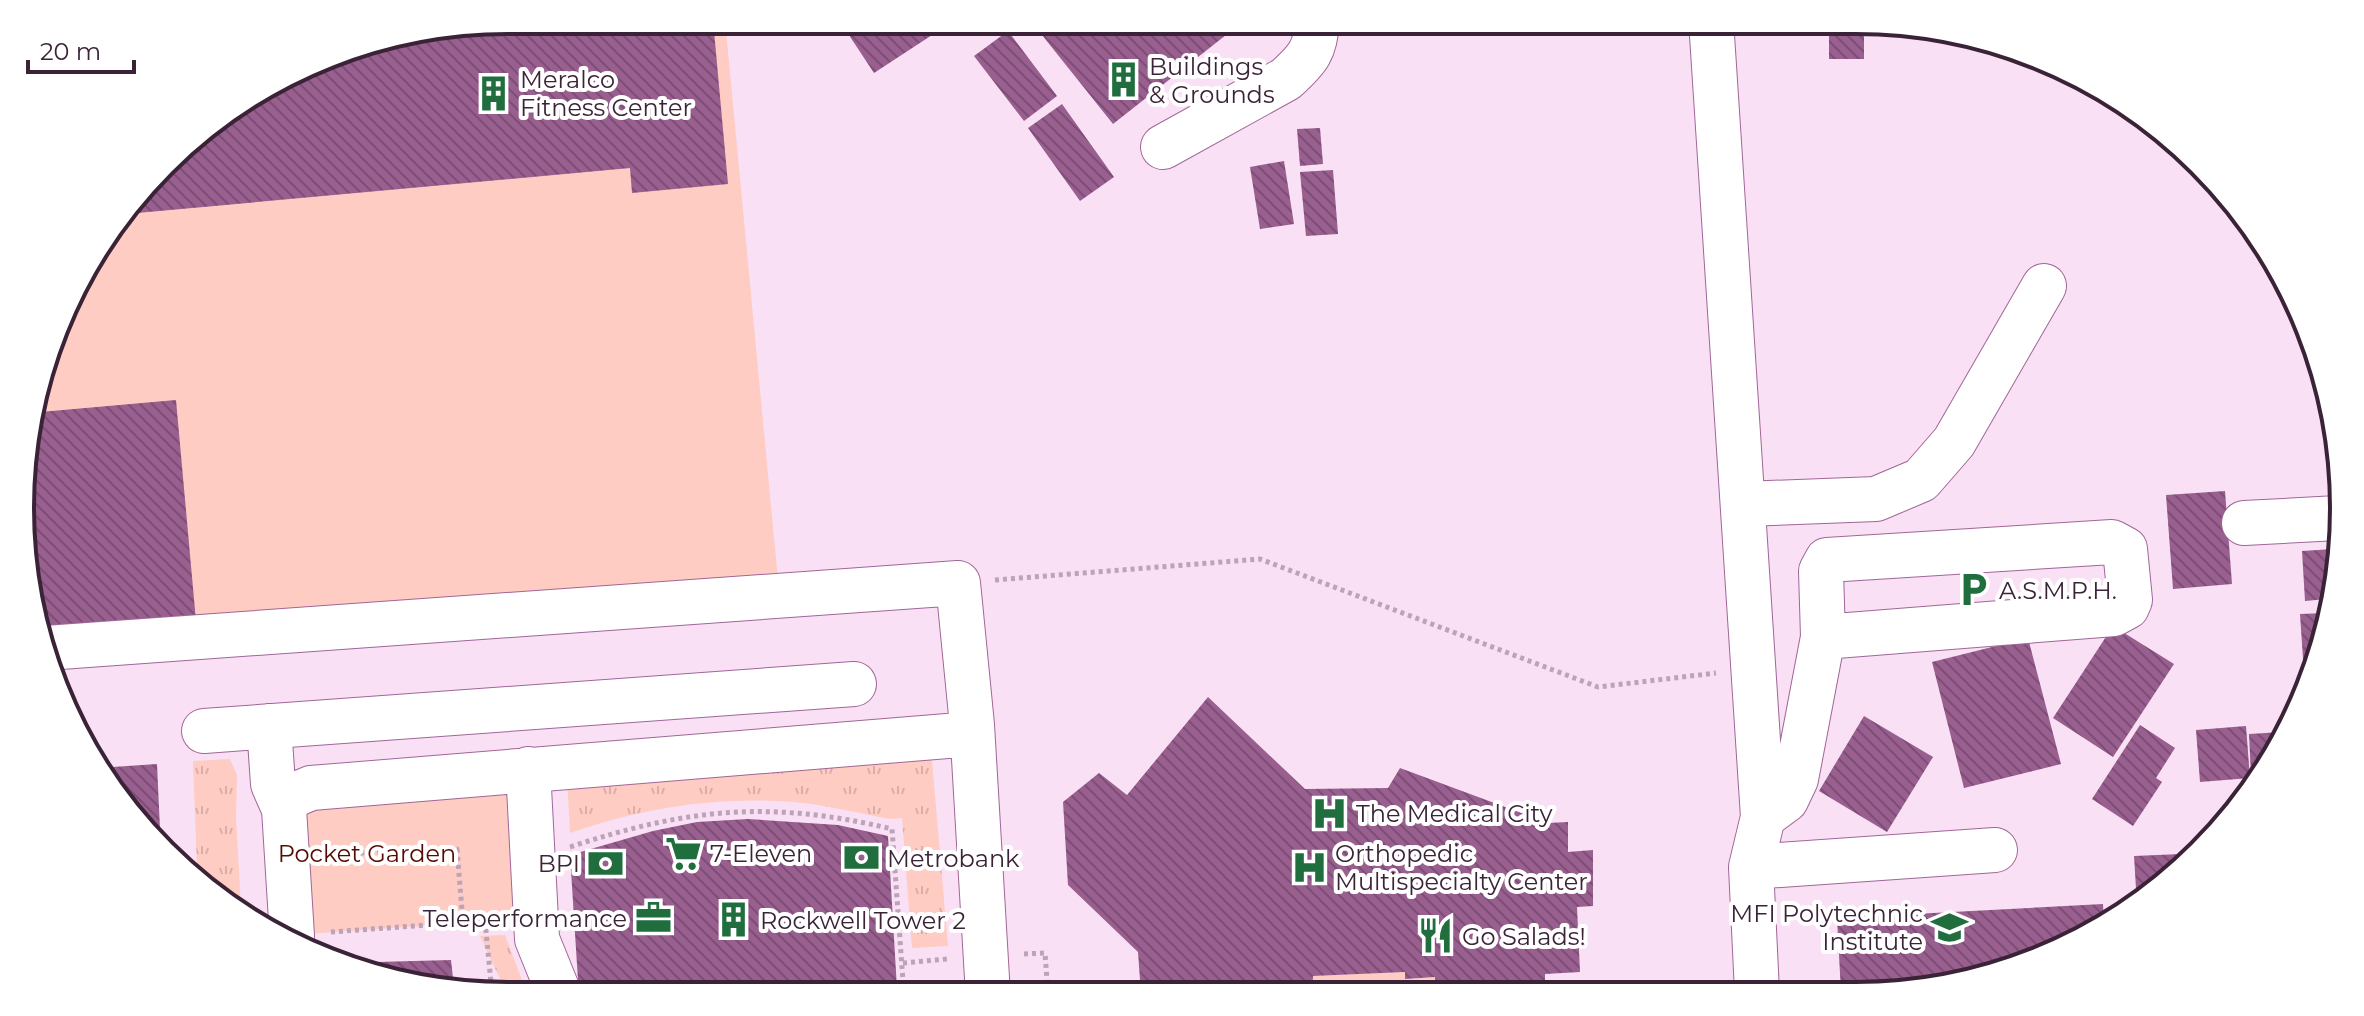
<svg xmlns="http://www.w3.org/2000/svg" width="2364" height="1016" font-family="Montserrat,sans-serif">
<defs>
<pattern id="grass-tufts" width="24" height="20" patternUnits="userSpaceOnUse" patternTransform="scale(2)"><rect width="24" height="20" fill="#feccc2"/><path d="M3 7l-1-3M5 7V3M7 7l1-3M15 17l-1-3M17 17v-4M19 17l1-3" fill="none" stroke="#dbafa7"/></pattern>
<pattern id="building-back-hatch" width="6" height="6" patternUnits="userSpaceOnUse" patternTransform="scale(2)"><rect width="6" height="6" fill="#985f8f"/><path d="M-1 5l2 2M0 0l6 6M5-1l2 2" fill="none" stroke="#7d4e76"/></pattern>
</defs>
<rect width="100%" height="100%" fill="#fae0f5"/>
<path fill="url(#grass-tufts)" d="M931,749L948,946L912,948L902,818L890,819C858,813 826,805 793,802C717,796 642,808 570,833L567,776Z
M230,759L237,775L236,817L241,907L192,879L197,868L193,761Z
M505,935L528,996H508L480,936Z"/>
<path fill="#feccc2" d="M508,20H725L778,580L44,641L29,413L86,264L187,141L351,46Z
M528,769L535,918L292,935L293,779Z
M1405,972L1406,979L1435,977L1436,993L1312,994L1313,976Z"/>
<path fill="url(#building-back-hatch)" d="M508,20H713L728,184L632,193L630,168L126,214L187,141L351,46Z
M839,20H955L874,73Z
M1030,20H1123L1136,36L1156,20H1245L1113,124Z
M1829,20L1864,21V59H1829Z
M1008,31L1057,96L1024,121L974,56Z
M1062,104L1114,177L1080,201L1028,128Z
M1320,128L1323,164L1300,166L1297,129Z
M1284,161L1294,224L1260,229L1250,167Z
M1333,170L1338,234L1306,236L1300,172Z
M176,400L196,621L41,634L29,603V413Z
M2225,491L2232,584L2173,589L2166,495Z
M2333,549L2327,599L2305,601L2302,551Z
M2325,613L2318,665L2314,673L2304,674L2300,614Z
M2113,626L2174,664L2113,757L2053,718Z
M2028,638L2061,764L1964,788L1932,662Z
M1208,697L1305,789L1388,788L1400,768L1548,823L1568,822V852L1593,850V906L1577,907L1580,972L1545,974V993H1436L1435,977L1405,979V972L1313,976L1312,994H1141L1138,952L1068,885L1063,802L1099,773L1127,795Z
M1864,716L1933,757L1887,832L1819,791Z
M2140,725L2175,748L2156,778L2162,782L2133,826L2092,799Z
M2246,726L2250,778L2200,782L2196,730Z
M2282,732L2259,776H2251L2249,734Z
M157,764L160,829L149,830L98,768Z
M748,819L838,825L888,836L897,989L857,992L856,985L811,988L812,995L579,996L570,855L653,831L697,822Z
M2181,854L2182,866L2153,895L2137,905L2134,856Z
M2103,904L2104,923L2043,959L1920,992H1841L1837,918Z
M451,960L454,987L351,970L339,963Z"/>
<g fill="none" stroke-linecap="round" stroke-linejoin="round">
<defs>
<path id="minor" d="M1711,20L1763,817L1751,867L1757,992
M1163,147L1286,79C1308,59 1316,50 1317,20
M1744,504L1876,499L1921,480L1954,442L2044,286
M2244,523L2338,518
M46,648L958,583L972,725L988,995
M269,726L273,784L284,809
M204,731L854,684
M528,769L537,939L560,996
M1763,817L1786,800L1796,779L1823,637L1821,571L1827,560L2112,542L2125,549L2130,600L2127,607L2114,614L1823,637
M1751,867L1995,850
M292,936L284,809L292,796L311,788L972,734"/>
</defs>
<use href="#minor" stroke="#a06697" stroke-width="46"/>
<path stroke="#bda3b8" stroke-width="5" stroke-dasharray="4 4" stroke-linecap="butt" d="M995,580L1260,559L1598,687L1716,673
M570,847C688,808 771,800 892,829L904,995
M361,853L457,849L463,923
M485,921L492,993
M331,932L497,920
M1024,954L1045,953L1048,994
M903,963L947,959"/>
<use href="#minor" stroke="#fff" stroke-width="44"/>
</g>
<defs>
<symbol id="building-bare" viewBox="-9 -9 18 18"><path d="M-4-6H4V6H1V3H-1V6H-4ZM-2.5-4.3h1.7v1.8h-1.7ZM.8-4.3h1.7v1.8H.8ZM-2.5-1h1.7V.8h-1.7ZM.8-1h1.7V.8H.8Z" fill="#206e3e" stroke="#fff" stroke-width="2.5" paint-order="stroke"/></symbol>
<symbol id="parking-bare" viewBox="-9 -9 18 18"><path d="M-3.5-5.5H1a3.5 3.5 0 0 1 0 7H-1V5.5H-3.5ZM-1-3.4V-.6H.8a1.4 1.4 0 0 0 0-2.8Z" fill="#206e3e" stroke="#fff" stroke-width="2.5" paint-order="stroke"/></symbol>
<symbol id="hospital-bare" viewBox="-9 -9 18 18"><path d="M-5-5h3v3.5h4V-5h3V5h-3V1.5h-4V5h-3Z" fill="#206e3e" stroke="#fff" stroke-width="2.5" paint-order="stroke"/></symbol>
<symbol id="supermarket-bare" viewBox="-9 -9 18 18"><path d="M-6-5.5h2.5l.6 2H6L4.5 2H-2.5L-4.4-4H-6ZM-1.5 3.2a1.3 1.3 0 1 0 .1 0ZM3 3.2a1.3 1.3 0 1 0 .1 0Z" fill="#206e3e" stroke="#fff" stroke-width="2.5" paint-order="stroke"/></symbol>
<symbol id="bank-bare" viewBox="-9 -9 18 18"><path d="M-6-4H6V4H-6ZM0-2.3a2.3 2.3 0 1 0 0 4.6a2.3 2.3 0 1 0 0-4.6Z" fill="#206e3e" stroke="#fff" stroke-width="2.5" paint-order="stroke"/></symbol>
<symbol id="office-bare" viewBox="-9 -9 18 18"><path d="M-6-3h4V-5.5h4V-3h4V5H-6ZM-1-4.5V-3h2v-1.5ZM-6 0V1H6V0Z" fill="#206e3e" stroke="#fff" stroke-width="2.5" paint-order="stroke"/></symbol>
<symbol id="university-bare" viewBox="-9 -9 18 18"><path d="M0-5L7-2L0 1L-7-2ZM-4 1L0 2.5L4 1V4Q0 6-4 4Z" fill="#206e3e" stroke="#fff" stroke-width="2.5" paint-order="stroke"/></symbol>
<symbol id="restaurant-bare" viewBox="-9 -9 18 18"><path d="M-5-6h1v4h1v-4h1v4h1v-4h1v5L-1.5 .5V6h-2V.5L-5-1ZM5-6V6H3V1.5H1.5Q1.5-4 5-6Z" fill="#206e3e" stroke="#fff" stroke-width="2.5" paint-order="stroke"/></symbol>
</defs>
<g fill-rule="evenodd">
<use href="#building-bare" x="1098" y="54" width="51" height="51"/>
<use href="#building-bare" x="468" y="68" width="51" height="51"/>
<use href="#parking-bare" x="1948" y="564" width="51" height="51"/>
<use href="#hospital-bare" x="1304" y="788" width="51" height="51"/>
<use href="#supermarket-bare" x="658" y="828" width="51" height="51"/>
<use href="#bank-bare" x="836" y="832" width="51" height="51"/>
<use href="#bank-bare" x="580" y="838" width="51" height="51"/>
<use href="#hospital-bare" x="1284" y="842" width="51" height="51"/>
<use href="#office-bare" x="628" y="892" width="51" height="51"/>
<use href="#building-bare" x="708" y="894" width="51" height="51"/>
<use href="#university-bare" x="1924" y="902" width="51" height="51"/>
<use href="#restaurant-bare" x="1410" y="910" width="51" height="51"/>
</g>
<g text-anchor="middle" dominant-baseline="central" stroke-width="8" stroke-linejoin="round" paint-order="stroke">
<g font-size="24" fill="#3b2337" stroke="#fff" text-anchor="start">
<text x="1149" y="66">Buildings<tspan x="1149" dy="28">&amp; Grounds</tspan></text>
<text x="520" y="79">Meralco<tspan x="520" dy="28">Fitness Center</tspan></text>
<text x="1999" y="590">A.S.M.P.H.</text>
<text x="1356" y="813">The Medical City</text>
<text x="710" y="853">7-Eleven</text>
<text x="1335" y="853">Orthopedic<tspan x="1335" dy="28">Multispecialty Center</tspan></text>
<text x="887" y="858">Metrobank</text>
<text x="580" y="863" text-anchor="end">BPI</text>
<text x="1923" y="913" text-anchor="end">MFI Polytechnic<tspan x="1923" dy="28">Institute</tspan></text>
<text x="627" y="918" text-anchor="end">Teleperformance</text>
<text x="760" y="920">Rockwell Tower 2</text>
<text x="1462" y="936">Go Salads!</text>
</g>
<g font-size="24" fill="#570a01" stroke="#fff">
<text x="367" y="853">Pocket Garden</text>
</g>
</g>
<path d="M0 0H2364V1016H0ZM508 34H1856A474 474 0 0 1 2330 508V508A474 474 0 0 1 1856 982H508A474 474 0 0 1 34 508V508A474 474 0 0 1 508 34Z" fill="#fff" fill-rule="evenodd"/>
<path fill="none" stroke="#3b2337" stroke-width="4" d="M508 34H1856A474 474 0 0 1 2330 508V508A474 474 0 0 1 1856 982H508A474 474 0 0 1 34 508V508A474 474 0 0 1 508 34Z"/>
<path d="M28 60v12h106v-12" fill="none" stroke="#3b2337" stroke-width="4"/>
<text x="40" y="60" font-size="24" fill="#3b2337" stroke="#ffffff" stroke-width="6" paint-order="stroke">20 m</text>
</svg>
